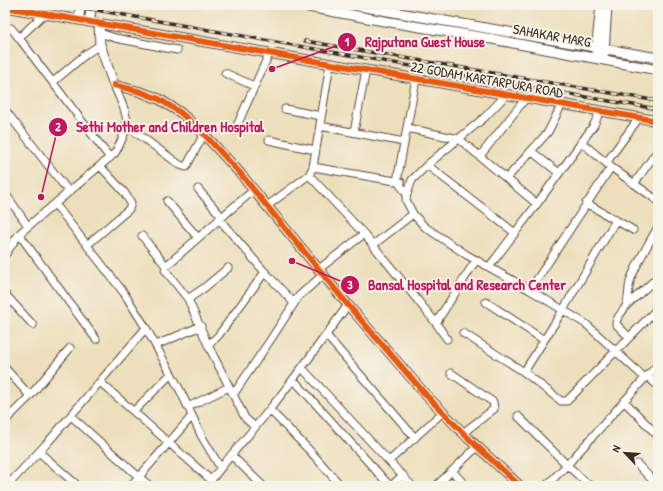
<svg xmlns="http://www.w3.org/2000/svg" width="663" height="491" font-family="'Patrick Hand',sans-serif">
<rect width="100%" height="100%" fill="#f7f3e8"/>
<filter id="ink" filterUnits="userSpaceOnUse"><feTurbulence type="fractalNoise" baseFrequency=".025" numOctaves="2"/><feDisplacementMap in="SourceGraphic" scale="8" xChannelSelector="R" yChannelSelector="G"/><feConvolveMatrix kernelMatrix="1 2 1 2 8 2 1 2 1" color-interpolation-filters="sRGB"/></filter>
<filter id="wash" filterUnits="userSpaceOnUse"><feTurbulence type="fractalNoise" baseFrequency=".012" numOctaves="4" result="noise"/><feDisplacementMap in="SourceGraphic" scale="16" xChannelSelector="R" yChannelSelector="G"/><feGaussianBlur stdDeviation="0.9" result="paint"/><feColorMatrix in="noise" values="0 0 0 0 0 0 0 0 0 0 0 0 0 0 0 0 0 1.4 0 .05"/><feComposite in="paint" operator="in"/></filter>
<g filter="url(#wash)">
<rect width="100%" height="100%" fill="#eddfbc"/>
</g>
<g filter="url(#ink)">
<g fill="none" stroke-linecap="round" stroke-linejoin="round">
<defs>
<path id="minor" d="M44,14L19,38L110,158
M11,28L19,38
M100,33L115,38L177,50
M330,64L313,167L309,175L364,234L436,323L447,339
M225,73L254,86
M53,82L86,54L100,45
M506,95L485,117L427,165L412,180L407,194L406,200L413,214L425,227L467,255L530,290L586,324L645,378
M285,109L321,116
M5,110L69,192
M127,126L180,165L186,167L204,134
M320,126L404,142
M407,128L459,139L537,204
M235,130L269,54
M354,132L366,70
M269,140L315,150
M581,142L611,167L658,201
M531,151L559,173
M480,156L526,98
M606,163L636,122L638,117
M427,165L515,233
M313,167L401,182
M507,178L548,132L562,104
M634,184L658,150
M198,189L222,217
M254,190L230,210L166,266L165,270L188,299L208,345L245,418L255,427
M5,193L28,226
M407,194L397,181L416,79
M167,201L198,238
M586,203L633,230
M55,204L124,293L146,328L180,390L202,437L220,467
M267,206L309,175
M219,219L263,270L294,303
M19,234L96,339
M142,236L166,266
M87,245L129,209L131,203L124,192L100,166
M373,245L413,214
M5,255L19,234L115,153C133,121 128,118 114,85
M489,267L537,204L594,125L600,111
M319,269L364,234
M530,290L611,167
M5,294L33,325
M188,299L204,288L228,268
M486,302L544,340
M627,305L658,277
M436,323L476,260
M463,333L524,372L561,401H567L658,308
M326,335L415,438
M629,337L616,324C616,317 623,312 626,306C630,296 627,286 632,276C639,259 649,243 658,227
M156,345L201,326
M208,345L218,336L265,272
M5,368L30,396L5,421
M302,368L412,486
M524,372L563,310L616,220
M451,373L493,402L494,409L463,433
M647,376L658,386
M293,379L390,486
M100,382L211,480
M233,395L269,342L299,296L323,275
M30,396L70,348
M624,401L658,436
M188,407L229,387
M270,410L310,451L341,486
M134,411L171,374
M71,416L139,477L130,486
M518,416L567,465L590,486
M39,452L78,486
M231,455L263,486
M389,461L443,412
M637,464L658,486
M452,471L466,486
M7,486L49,441L146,328
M150,486L139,477L192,416
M207,486C226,459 249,436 269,410C297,376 322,340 348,305
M391,486L403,475
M436,486L477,447
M546,486L567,465L645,378L658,365"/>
<path id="tertiary" d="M298,5L384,21L492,39L658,70
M353,5L658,58
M5,7L658,121
M78,20L81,5
M89,22L92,5
M99,24L100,45L114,85L141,92L159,99L181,113L204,134L239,172L348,305L426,395L468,438L520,486
M596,52L601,5
M604,53L607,5"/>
</defs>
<use href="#minor" stroke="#564536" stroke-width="9"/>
<use href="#tertiary" stroke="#564536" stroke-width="11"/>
<use href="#minor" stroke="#fff" stroke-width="7"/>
<use href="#tertiary" stroke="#fff" stroke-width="9"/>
<defs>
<path id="rail" d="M68,5L597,99L658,109
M305,41L658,101"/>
</defs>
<use href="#rail" stroke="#3b2a1e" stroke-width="3.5"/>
<use href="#rail" stroke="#f7f3e8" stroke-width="2" stroke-dasharray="6" stroke-linecap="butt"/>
<defs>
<path id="cycleway" d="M5,7L658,121
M114,85L141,92L159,99L181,113L204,134L239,172L348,305L426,395L468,438L520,486"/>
</defs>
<use href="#cycleway" stroke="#f7f3e8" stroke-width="8"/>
<use href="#cycleway" stroke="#e8590c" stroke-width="6"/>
</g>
</g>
<g text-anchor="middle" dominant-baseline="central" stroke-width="4" stroke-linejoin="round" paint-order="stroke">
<g font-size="14" fill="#3b2a1e" stroke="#f7f3e8">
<text transform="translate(552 35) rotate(10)">SAHAKAR MARG</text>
<text transform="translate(487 79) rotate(10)">22 GODAM KARTARPURA ROAD</text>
</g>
</g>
<path fill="none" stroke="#c2185b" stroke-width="1.5" d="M272 69L347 42M41 197L58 127M292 261L350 285"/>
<g fill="#c2185b" stroke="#f7f3e8" stroke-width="1.5">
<circle cx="272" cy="69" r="4"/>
<circle cx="41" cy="197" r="4"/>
<circle cx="292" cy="261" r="4"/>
<circle cx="347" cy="42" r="10"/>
<circle cx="58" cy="127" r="10"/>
<circle cx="350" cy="285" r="10"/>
</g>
<g font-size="12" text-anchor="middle" font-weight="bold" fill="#fff">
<text x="347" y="46">1</text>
<text x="58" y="131">2</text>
<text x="350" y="289">3</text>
</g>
<g font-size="15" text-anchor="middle" font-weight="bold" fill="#c2185b" stroke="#f7f3e8" stroke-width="4" stroke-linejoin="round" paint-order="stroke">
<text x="425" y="47">Rajputana Guest House</text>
<text x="170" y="132">Sethi Mother and Children Hospital</text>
<text x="467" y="290">Bansal Hospital and Research Center</text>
</g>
<rect width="663" height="491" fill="none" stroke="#f7f3e8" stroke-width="20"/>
<g transform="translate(625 453) rotate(295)" stroke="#f7f3e8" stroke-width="3" paint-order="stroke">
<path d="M0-3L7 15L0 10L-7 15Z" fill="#3b2a1e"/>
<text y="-6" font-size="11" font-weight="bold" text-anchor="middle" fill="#3b2a1e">N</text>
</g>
</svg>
